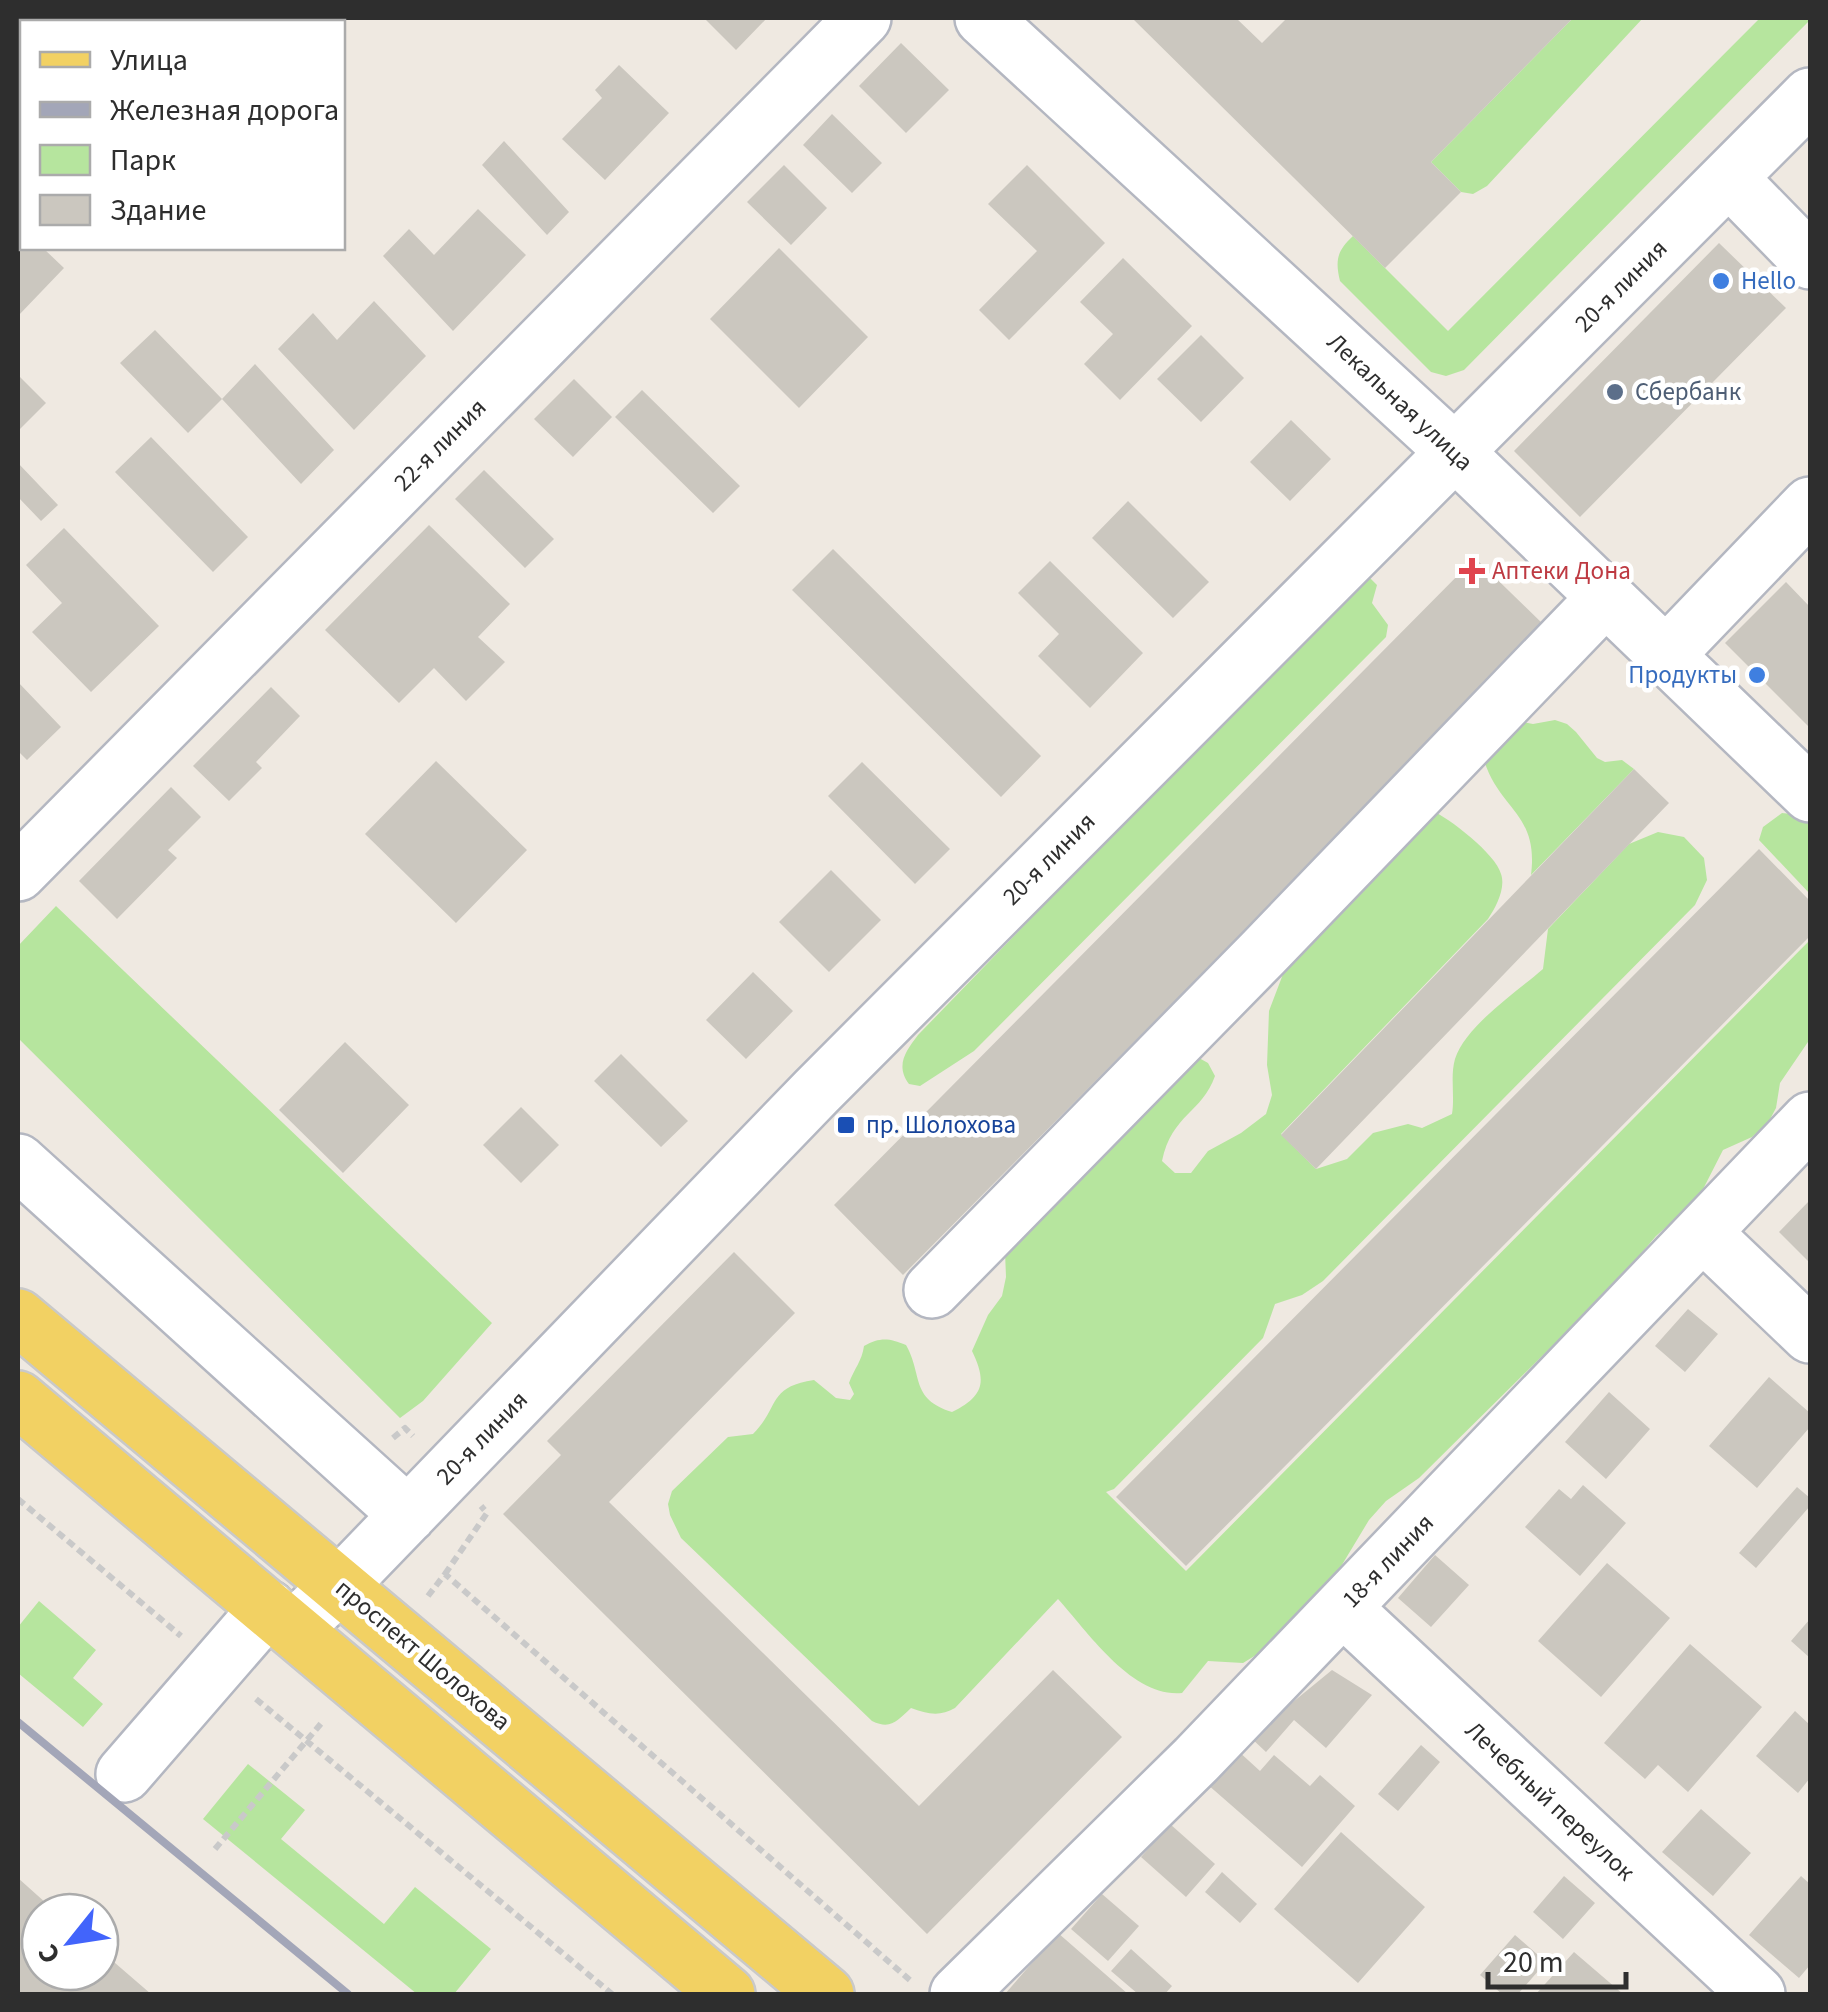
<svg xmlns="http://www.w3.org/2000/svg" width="1828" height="2012" font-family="'Source Sans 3',sans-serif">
<rect width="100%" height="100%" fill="#efe9e1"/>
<path fill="#b6e59e" d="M1573,18H1643L1487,186L1473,194L1461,192L1431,162Z
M1760,18H1810V20L1464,370L1446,376L1431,372L1340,281C1335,260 1337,251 1353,236L1448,331Z
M1368,576L1377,585L1372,603L1388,625L1386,637L974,1051L920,1086L909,1084C895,1065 906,1051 918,1035L1276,665Z
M1555,720L1567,724L1576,732L1597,758L1605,762L1622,760L1634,769L1531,875C1539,812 1498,810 1483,757L1523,722L1533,724Z
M1431,810C1449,818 1496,854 1501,874C1506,888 1496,907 1488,919L1281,1134L1316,1169L1347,1159L1373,1133L1408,1124L1422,1128L1452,1114C1455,1096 1450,1076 1455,1059C1466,1025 1518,991 1543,969L1548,929L1629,844L1658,832L1684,837L1704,858L1707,880L1695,905L1323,1281L1302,1295L1275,1304L1263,1338L1114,1489L1106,1492L1186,1571L1810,940V1039L1780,1083L1776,1108L1768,1123L1752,1137L1723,1150L1698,1199L1656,1236L1616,1283L1419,1478L1386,1501L1369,1520L1331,1583L1274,1644L1243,1663L1208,1661L1182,1693C1132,1698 1088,1632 1058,1599L955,1708C940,1717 927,1714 911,1708C897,1721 891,1730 872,1721L681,1538L670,1515L668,1504L672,1491L728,1437L753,1434C780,1407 767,1387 814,1380L836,1398L850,1400L854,1394L849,1383C854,1369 862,1361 864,1346C880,1337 889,1338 906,1345C923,1375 910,1399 952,1412C984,1396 987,1382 972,1351L988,1315L1002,1296L1006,1277L1005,1252L1185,1061L1199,1058L1208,1063L1215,1076C1202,1113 1172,1114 1162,1161L1175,1173H1191L1208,1151L1241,1133L1266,1114L1272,1095L1267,1065L1269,1011L1288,961Z
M1782,813L1801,815L1810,821V894L1759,840L1763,827Z
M56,906L492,1323L423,1401L400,1418L18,1038V946Z
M39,1601L96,1650L73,1678L103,1704L83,1727L18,1673V1627Z
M248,1764L305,1810L281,1839L384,1924L415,1887L491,1949L454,1994H417L203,1819Z"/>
<path fill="#cbc7bf" d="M704,18H767L736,50Z
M1132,18H1236L1262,43L1287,18H1573L1431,162L1461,192L1385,268Z
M901,43L949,90L906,133L859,86Z
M619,65L669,113L605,180L562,139L602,98L595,90Z
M832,114L882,163L852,193L803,145Z
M504,141L569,212L547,235L482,165Z
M784,165L827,208L791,245L747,202Z
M1027,165L1105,243L1009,340L979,310L1037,251L988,204Z
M478,209L526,255L453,331L383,256L409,229L434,255Z
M18,223L22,228V248H43L64,268L18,316Z
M1719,243L1786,308L1580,517L1514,451Z
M779,248L868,337L799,408L710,319Z
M1123,258L1192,326L1120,400L1084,364L1113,334L1080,302Z
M374,301L426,356L354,430L278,349L313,313L337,340Z
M155,330L222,399L188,433L120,363Z
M1201,335L1244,378L1201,422L1157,379Z
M255,364L334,450L301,484L222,399Z
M18,375L46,403L18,431Z
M574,379L612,417L573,457L534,419Z
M642,390L740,486L713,513L615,417Z
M1291,420L1331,459L1290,501L1250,462Z
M151,437L248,537L213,572L115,472Z
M18,463L58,505L41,521L18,497Z
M484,470L554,539L525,568L455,499Z
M1128,501L1209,582L1173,618L1092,538Z
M429,525L510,604L478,637L505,662L466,701L434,668L399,703L325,630Z
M64,528L159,626L91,692L32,632L62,603L26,565Z
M833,549L1041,756L1001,797L792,590Z
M1475,558L1546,627L903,1275L834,1205Z
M1050,561L1143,653L1090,708L1038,656L1059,634L1018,593Z
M1786,582L1810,607V728L1725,643Z
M18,682L61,727L27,760L18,751Z
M271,687L300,716L256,762L262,768L229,801L193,766Z
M436,761L527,850L456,923L365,834Z
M862,762L950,849L915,884L828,796Z
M1634,769L1669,803L1316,1169L1281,1135Z
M171,787L201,817L168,850L177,858L117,919L79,881Z
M1759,849L1810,901V936L1186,1566L1116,1497Z
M831,870L881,920L829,972L779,922Z
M753,972L793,1011L746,1059L706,1020Z
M345,1042L409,1105L343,1173L279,1110Z
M621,1054L688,1121L661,1147L594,1081Z
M521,1107L559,1145L521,1183L483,1145Z
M1810,1200V1263L1779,1232Z
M734,1252L795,1313L609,1502L919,1806L1053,1670L1122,1737L927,1934L503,1514L561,1455L547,1441Z
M1688,1309L1718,1334L1685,1372L1655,1346Z
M1769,1377L1810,1413V1427L1757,1488L1709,1446Z
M1609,1392L1650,1429L1606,1479L1565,1442Z
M1583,1485L1626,1523L1580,1576L1525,1527L1559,1489L1571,1499Z
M1797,1487L1810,1498V1506L1756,1568L1739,1553Z
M1435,1555L1469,1585L1431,1627L1398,1598Z
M1607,1563L1670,1618L1601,1697L1538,1641Z
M1810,1619V1658L1791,1641Z
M1690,1644L1762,1707L1688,1792L1658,1765L1645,1779L1604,1743Z
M1332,1670L1372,1695L1326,1748L1294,1720L1266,1752L1250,1737Z
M1795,1711L1810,1725V1778L1798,1793L1756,1756Z
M1421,1745L1440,1762L1398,1811L1378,1794Z
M1237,1750L1260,1771L1274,1755L1310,1786L1320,1775L1355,1806L1302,1867L1207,1784Z
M1701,1809L1751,1853L1713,1896L1662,1852Z
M1170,1824L1215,1864L1186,1897L1141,1857Z
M1341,1832L1425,1907L1358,1983L1274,1909Z
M1222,1872L1257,1904L1240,1923L1205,1892Z
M1564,1876L1595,1903L1563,1939L1533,1912Z
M1801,1876L1810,1884V1965L1799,1978L1749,1935Z
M18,1878L56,1912H40V1972H100V1950L151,1994H18Z
M1102,1894L1139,1926L1108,1961L1071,1929Z
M1058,1933L1128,1994H1005Z
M1515,1935L1546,1962L1518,1994H1502L1480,1975Z
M1131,1949L1172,1986L1165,1994H1138L1111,1971Z
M1574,1952L1623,1994H1536Z"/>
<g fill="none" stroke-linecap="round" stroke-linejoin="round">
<defs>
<path id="minor" d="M983,18L1455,452L1810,794
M1729,178L1810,261
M1666,655L1810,505
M18,873L863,18
M18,1162L408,1515
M1703,1233L1810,1335
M932,1290L1263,953L1605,598
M1343,1608L1757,1994
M293,1629L340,1585L816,1092L1810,96
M124,1774L268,1608
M958,1994L1196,1760L1810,1120"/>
<path id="major" d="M18,1317L826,1994
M18,1399L727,1994"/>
</defs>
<use href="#minor" stroke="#b4b7c1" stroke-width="60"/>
<use href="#major" stroke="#c9c9c9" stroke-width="60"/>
<path stroke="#c9c9c9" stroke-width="6" stroke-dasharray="8 5" stroke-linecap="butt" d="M393,1438L405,1428L413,1436
M18,1499L181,1636
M445,1574L487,1513L481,1506
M428,1596L445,1574L912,1982
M256,1699L612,1994
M215,1849L324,1720"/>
<use href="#minor" stroke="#fff" stroke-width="55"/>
<use href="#major" stroke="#f2d163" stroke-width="55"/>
<path stroke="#a3a6b8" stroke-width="8" d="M18,1722L348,1994"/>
</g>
<g fill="#3f7fe0" stroke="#fff" stroke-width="4">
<circle cx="1721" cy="281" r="10"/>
<circle cx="1757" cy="675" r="10"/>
</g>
<circle fill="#5c6f8a" stroke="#fff" stroke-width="4" cx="1615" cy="392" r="10"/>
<path fill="#e0444e" stroke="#fff" stroke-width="4" d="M1467 556h10v10h10v10h-10v10h-10v-10h-10v-10h10z"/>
<rect fill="#1a4fb4" stroke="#fff" stroke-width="4" x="836" y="1115" width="20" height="20" rx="5"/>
<g text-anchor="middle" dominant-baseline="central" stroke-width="9" stroke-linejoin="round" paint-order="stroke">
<g font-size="25" fill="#366cbe" stroke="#fff" text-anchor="start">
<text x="1741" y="281">Hello</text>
<text x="1737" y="675" text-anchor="end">Продукты</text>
</g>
<g font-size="25" fill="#2e2e2e" stroke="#fff">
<text transform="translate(1621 286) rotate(-45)">20-я линия</text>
<text transform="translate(1400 402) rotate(43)">Лекальная улица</text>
<text transform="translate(440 445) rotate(-45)">22-я линия</text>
<text transform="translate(1049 859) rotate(-45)">20-я линия</text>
<text transform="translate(482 1438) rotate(-46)">20-я линия</text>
<text transform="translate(1388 1561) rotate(-46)">18-я линия</text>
<text transform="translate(423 1655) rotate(40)">проспект Шолохова</text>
<text transform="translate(1550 1801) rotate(43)">Лечебный переулок</text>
</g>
<g font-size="25" fill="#4e5e75" stroke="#fff" text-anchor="start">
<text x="1635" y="392">Сбербанк</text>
</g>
<g font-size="25" fill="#be3a42" stroke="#fff" text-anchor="start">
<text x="1492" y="571">Аптеки Дона</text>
</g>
<g font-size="25" fill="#164399" stroke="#fff" text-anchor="start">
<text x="866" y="1125">пр. Шолохова</text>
</g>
</g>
<rect width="1828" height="2012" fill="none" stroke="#2e2e2e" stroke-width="40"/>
<rect x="20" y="20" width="325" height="230" fill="#ffffff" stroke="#ababab" stroke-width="2.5"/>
<rect x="40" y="52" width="50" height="15" fill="#f2d163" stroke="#ababab" stroke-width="2.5"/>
<text x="110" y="70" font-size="30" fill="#2e2e2e">Улица</text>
<rect x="40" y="102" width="50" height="15" fill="#a3a6b8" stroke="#ababab" stroke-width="2.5"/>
<text x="110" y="120" font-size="30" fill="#2e2e2e">Железная дорога</text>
<rect x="40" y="145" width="50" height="30" fill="#b6e59e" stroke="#ababab" stroke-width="2.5"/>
<text x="110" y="170" font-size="30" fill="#2e2e2e">Парк</text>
<rect x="40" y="195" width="50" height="30" fill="#cbc7bf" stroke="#ababab" stroke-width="2.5"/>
<text x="110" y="220" font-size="30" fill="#2e2e2e">Здание</text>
<g transform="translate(70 1942) rotate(240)"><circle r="48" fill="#ffffff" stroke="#ababab" stroke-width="2.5"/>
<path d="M0-8L18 38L0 25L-18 38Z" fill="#4264fb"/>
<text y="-15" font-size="28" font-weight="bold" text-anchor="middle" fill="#2e2e2e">С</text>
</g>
<path d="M1488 1972v15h138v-15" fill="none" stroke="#2e2e2e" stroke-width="5"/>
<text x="1503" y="1972" font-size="30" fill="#2e2e2e" stroke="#ffffff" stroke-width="8" paint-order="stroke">20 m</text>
</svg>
